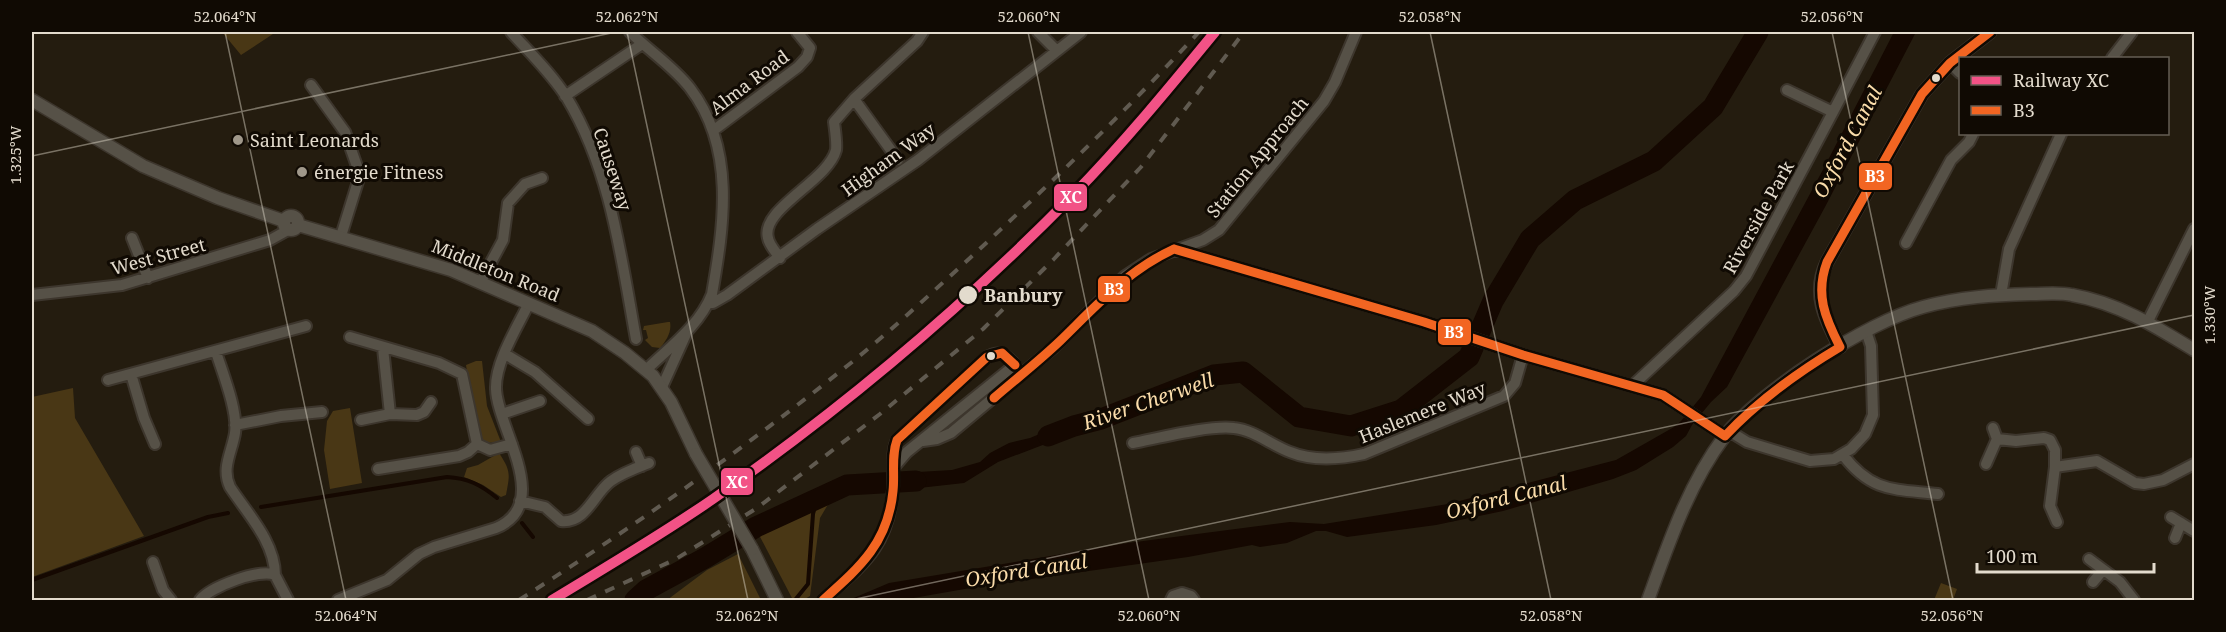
<svg xmlns="http://www.w3.org/2000/svg" width="2226" height="632" font-family="'Noto Serif',serif">
<rect width="100%" height="100%" fill="#241c0f"/>
<path fill="#493715" d="M222,32H276L241,55Z
M668,322H670C672,332 666,341 660,348L652,347L645,340L648,338L646,330H643L644,326Z
M476,361H482L487,406L501,442L485,443L476,433L466,365Z
M73,388L75,418L144,536L32,577V397Z
M350,408L362,483L330,489L324,450L327,421L333,411Z
M499,453C511,471 510,474 506,495L501,497L483,485L464,477L467,468L478,465Z
M828,496L830,501L820,518L810,596L803,600H793L757,531Z
M738,554L761,600H667L707,570Z
M1941,583L1957,589L1953,600H1934Z"/>
<path fill="#150801" d="M1894,32H1916L1825,207L1727,387L1711,402L1692,425L1686,436L1673,447L1636,470L1613,479L1503,511L1436,525L1347,537L1326,531H1316L1287,543L1260,547L1252,545L1188,557L976,587L902,600H849L889,583L1128,543L1290,522L1324,524L1448,504L1616,460L1674,427L1681,421L1701,397L1826,164Z
M1073,420L1074,433L998,462L964,483L901,490V473L952,470L980,462L990,453L1009,443L1030,438Z"/>
<g fill="none" stroke-linecap="round" stroke-linejoin="round">
<path stroke="#150801" stroke-width="4" d="M261,507L447,477C468,478 481,485 497,498
M522,523L533,537
M32,580L208,517L228,513
M795,600L808,584L813,514L817,499"/>
<path stroke="#150801" stroke-width="21" d="M1048,436L1074,426L1101,419L1214,375L1243,372L1299,417L1351,426L1401,410L1469,357L1493,301L1530,239L1575,200L1654,161L1713,107L1758,32
M635,600L646,590L705,558L756,527L847,485L916,481"/>
<defs>
<path id="minor" d="M511,32C530,53 552,74 567,98C611,171 621,257 636,339
M630,32C649,51 673,66 690,88C736,148 724,225 712,294C700,325 670,347 646,370
M1038,32L1056,50
M2112,58L2132,32
M1950,63L1960,73
M311,85L345,132L360,175L341,236
M565,96L642,44
M854,99L898,160
M1833,112L1875,32
M714,130L798,67L807,57L810,48L797,32
M132,238L148,278
M1906,243L1951,160L1969,142L1973,134
M1174,249L1424,322L1523,355L1663,395L1725,436
M780,258C776,252 769,245 768,238C760,209 828,181 836,150C837,142 835,130 834,122L854,99L917,41L923,32
M481,281L503,240L508,203L525,184L542,178
M32,295L122,285L270,240L288,230
M2001,295L2009,249L2061,134
M708,303H713L727,295L817,229L918,160L1081,32
M2148,321L2194,229
M350,337L439,363L462,374L477,444L490,450L512,444
M383,348L390,414
M216,352C223,374 238,411 235,433C232,452 221,468 230,487C247,513 275,542 275,575
M505,354L535,372L588,419
M131,374L144,418L155,444
M108,380L306,326
M1632,386L1734,291L1746,276L1833,112L1787,90
M662,387L686,334
M502,414L540,401
M361,420L390,414L417,415L424,412L431,402
M235,425L281,416L322,412
M1993,428L1997,439L2016,441L2044,438L2050,440L2055,450V467L2097,461L2135,483L2144,484L2163,480L2194,464
M1729,431L1747,442L1810,461L1834,459L1851,449L1865,434L1873,415L1871,346L1866,331
M923,441L937,439L951,433L1053,348L1125,276L1151,259L1203,240L1219,230L1324,101L1335,82L1356,32
M1133,443C1159,438 1210,425 1234,428C1254,430 1271,445 1290,452C1312,461 1341,459 1364,454L1504,396L1515,383L1523,355
M636,452L642,466
M1843,455C1872,493 1895,489 1938,494
M1986,464L1997,439
M2055,467L2050,506L2057,522
M378,469L459,456L468,452L477,444
M520,501L545,507L561,521C586,524 594,493 611,481C622,473 636,468 649,463
M2171,517L2194,531
M2175,538L2181,523
M2089,559L2120,582L2134,600
M153,562L163,590L171,600
M275,575L288,600
M2093,582L2103,570
M200,600C210,587 260,568 275,575
M338,600L387,580L419,554L434,547L496,528C554,504 497,428 496,389C495,362 518,326 529,303
M823,600C863,564 888,548 893,490C894,475 891,452 897,440L987,357C1000,350 1006,354 1015,365L907,452L895,466
M1171,600L1173,596L1182,593L1191,596L1194,600"/>
<path id="tertiary" d="M32,100L143,166L218,198L284,221
M284 223a7 7 0 1 1 14 0a7 7 0 1 1-14 0Z
M298,225L451,270L592,331L625,353L653,376L671,402L696,454
M1840,347C1825,319 1812,293 1827,262L1922,94L1950,63L1990,32
M752,549L777,600
M1648,600C1668,545 1688,485 1724,437C1760,391 1867,322 1923,307C1959,297 1995,295 2031,294C2044,294 2059,292 2072,295C2118,303 2155,326 2194,350"/>
</defs>
<use href="#minor" stroke="#3d362d" stroke-width="14"/>
<use href="#tertiary" stroke="#3d362d" stroke-width="15"/>
<use href="#minor" stroke="#565147" stroke-width="10"/>
<use href="#tertiary" stroke="#565147" stroke-width="12"/>
<path stroke="#605a50" stroke-width="4" stroke-dasharray="10 10" stroke-linecap="butt" d="M519,600C632,528 742,450 847,366C890,332 930,294 970,258C1049,185 1126,111 1199,32
M587,600L676,559L757,508L880,414L983,329L1053,260L1141,167L1244,32"/>
<defs>
<path id="tertiary-bridge" d="M696,454L752,549"/>
</defs>
<use href="#tertiary-bridge" stroke="#3d362d" stroke-width="15" stroke-linecap="butt"/>
<use href="#tertiary-bridge" stroke="#565147" stroke-width="12"/>
<defs>
<path id="bus-1" d="M1174,249L1424,322L1523,355L1663,395L1725,436
M1840,347C1825,318 1815,294 1827,262L1922,94L1950,63L1990,32
M994,398C1016,379 1039,361 1060,341C1096,306 1128,270 1174,249
M1725,436C1759,400 1798,372 1840,347
M823,600C860,567 888,543 893,491C895,474 891,456 897,440L987,357L1002,353L1015,365"/>
</defs>
<use href="#bus-1" stroke="#100a03" stroke-width="14"/>
<use href="#bus-1" stroke="#f26522" stroke-width="9"/>
<defs>
<path id="rail-1" d="M552,600C606,567 661,535 713,499C842,409 962,308 1072,196C1123,144 1169,88 1215,32"/>
</defs>
<use href="#rail-1" stroke="#100a03" stroke-width="15"/>
<use href="#rail-1" stroke="#f25286" stroke-width="10"/>
</g>
<path fill="none" stroke="#e3dbcd" stroke-width="1.5" stroke-opacity="0.45" d="M225,32L346,600M627,32L748,600M1028,32L1149,600M1430,32L1551,600M1832,32L1953,600M32,156L616,32M851,600L2194,315"/>
<g fill="#e3dbcd" stroke="#100a03" stroke-width="2">
<circle cx="1936" cy="78" r="5"/>
<circle cx="968" cy="295" r="10"/>
<circle cx="991" cy="356" r="5"/>
</g>
<g fill="#a0988a" stroke="#100a03" stroke-width="2">
<circle cx="238" cy="140" r="6"/>
<circle cx="302" cy="172" r="6"/>
</g>
<g text-anchor="middle" dominant-baseline="central" stroke-width="6" stroke-linejoin="round" paint-order="stroke">
<g font-size="18" fill="#e3dbcd" stroke="#100a03">
<text transform="translate(749 82) rotate(-37)">Alma Road</text>
<text transform="translate(1257 157) rotate(-51)">Station Approach</text>
<text transform="translate(888 159) rotate(-36)">Higham Way</text>
<text transform="translate(613 169) rotate(72)">Causeway</text>
<text transform="translate(1758 217) rotate(-61)">Riverside Park</text>
<text transform="translate(158 256) rotate(-15)">West Street</text>
<text transform="translate(496 270) rotate(22)">Middleton Road</text>
<text transform="translate(1422 412) rotate(-22)">Haslemere Way</text>
</g>
<g font-size="18" fill="#e3dbcd" stroke="#100a03" text-anchor="start">
<text x="250" y="140">Saint Leonards</text>
<text x="314" y="172">énergie Fitness</text>
</g>
<g font-size="18" font-weight="bold" fill="#e3dbcd" stroke="#100a03" text-anchor="start">
<text x="984" y="295">Banbury</text>
</g>
<g font-size="20" font-style="italic" fill="#fadcaa" stroke="#100a03">
<text transform="translate(1847 142) rotate(-62)">Oxford Canal</text>
<text transform="translate(1148 401) rotate(-19)">River Cherwell</text>
<text transform="translate(1506 497) rotate(-14)">Oxford Canal</text>
<text transform="translate(1026 570) rotate(-9)">Oxford Canal</text>
</g>
</g>
<g stroke="#100a03" stroke-width="2">
<rect x="1858" y="162" width="35" height="29" rx="6" fill="#f26522"/>
<rect x="1053" y="183" width="35" height="29" rx="6" fill="#f25286"/>
<rect x="1097" y="275" width="34" height="28" rx="6" fill="#f26522"/>
<rect x="1437" y="318" width="35" height="28" rx="6" fill="#f26522"/>
<rect x="720" y="467" width="34" height="29" rx="6" fill="#f25286"/>
</g>
<g font-size="16" text-anchor="middle" font-weight="bold" fill="#fff">
<text x="1875" y="182">B3</text>
<text x="1071" y="203">XC</text>
<text x="1114" y="295">B3</text>
<text x="1454" y="338">B3</text>
<text x="737" y="488">XC</text>
</g>
<rect width="2226" height="632" fill="none" stroke="#100a03" stroke-width="66"/>
<rect x="1959" y="57" width="210" height="78" fill="#100a03" stroke="#645e54" stroke-width="1.5"/>
<rect x="1971" y="76" width="30" height="9" fill="#f25286" stroke="#645e54" stroke-width="1.5"/>
<text x="2013" y="87" font-size="18" fill="#e3dbcd">Railway XC</text>
<rect x="1971" y="106" width="30" height="9" fill="#f26522" stroke="#645e54" stroke-width="1.5"/>
<text x="2013" y="117" font-size="18" fill="#e3dbcd">B3</text>
<path d="M1977 563v9h177v-9" fill="none" stroke="#e3dbcd" stroke-width="3"/>
<text x="1986" y="563" font-size="18" fill="#e3dbcd" stroke="#100a03" stroke-width="4.5" paint-order="stroke">100 m</text>
<rect x="33" y="33" width="2160" height="566" fill="none" stroke="#e3dbcd" stroke-width="2"/>
<g font-size="15" text-anchor="middle" fill="#e3dbcd">
<text x="225" y="22">52.064°N</text>
<text x="627" y="22">52.062°N</text>
<text x="1029" y="22">52.060°N</text>
<text x="1430" y="22">52.058°N</text>
<text x="1832" y="22">52.056°N</text>
<text transform="translate(16 155) rotate(-90)" y="5">1.325°W</text>
<text transform="translate(2210 315) rotate(-90)" y="5">1.330°W</text>
<text x="346" y="621">52.064°N</text>
<text x="747" y="621">52.062°N</text>
<text x="1149" y="621">52.060°N</text>
<text x="1551" y="621">52.058°N</text>
<text x="1952" y="621">52.056°N</text>
</g>
</svg>
